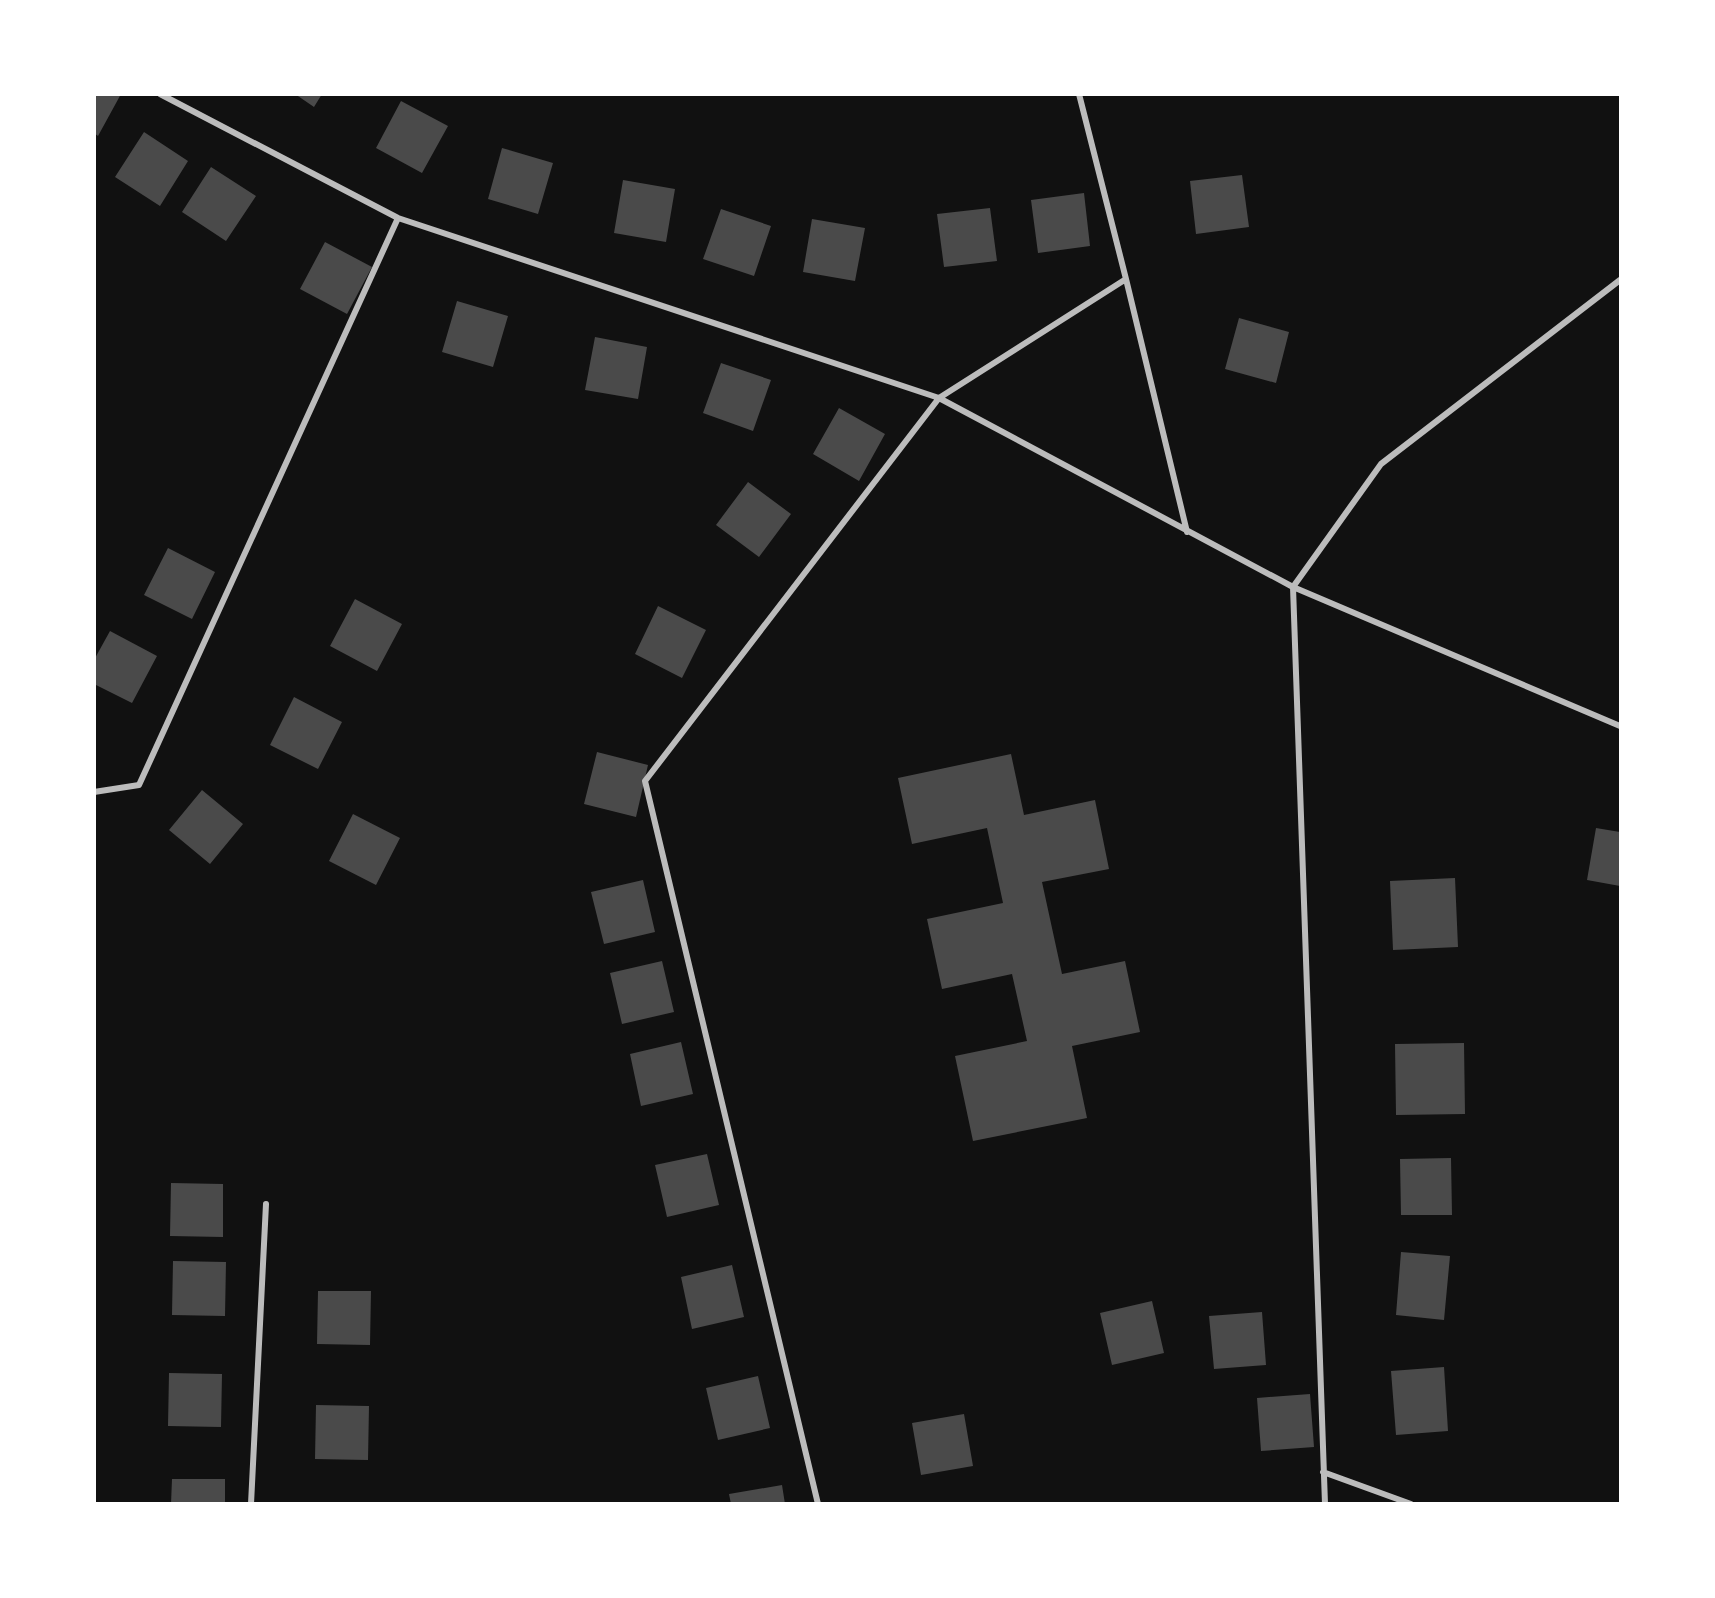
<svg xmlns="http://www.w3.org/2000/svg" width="1715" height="1598" font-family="'PT Sans',sans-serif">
<rect width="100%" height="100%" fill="#111"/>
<path fill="#4a4a4a" d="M94,94H121L98,136L94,133Z
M295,94H322L314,107Z
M401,101L448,126L422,173L376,148Z
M144,132L188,161L160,206L115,177Z
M502,148L553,163L538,214L488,199Z
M211,167L256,196L226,241L182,212Z
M1242,175L1249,227L1196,234L1190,181Z
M623,180L675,189L666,242L614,233Z
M1084,193L1090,246L1038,253L1031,200Z
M990,208L997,261L944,267L937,214Z
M721,209L771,226L754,276L703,259Z
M812,219L865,228L855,281L803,272Z
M325,242L372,267L347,314L300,289Z
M457,301L508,316L493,367L442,352Z
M1239,318L1289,332L1276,383L1225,369Z
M595,337L647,347L638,399L585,390Z
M721,363L771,380L753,431L703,413Z
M839,408L885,434L859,481L813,454Z
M748,482L791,514L759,557L716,525Z
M168,548L215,572L192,619L144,595Z
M355,599L402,624L377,671L330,646Z
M658,606L706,630L682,678L635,654Z
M110,631L157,656L132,703L94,684V660Z
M294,697L342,722L318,769L270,745Z
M597,752L648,765L636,817L584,804Z
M1011,754L1024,815L1095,800L1109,869L1042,882L1062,974L1125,961L1140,1032L1072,1046L1087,1118L973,1141L955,1056L1027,1041L1012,974L942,989L927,919L1003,903L987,828L912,844L898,778Z
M202,790L243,824L210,864L169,830Z
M353,814L400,838L376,885L329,861Z
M1596,828L1620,832V886L1587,880Z
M1455,878L1458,947L1393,950L1390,881Z
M643,880L655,932L604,944L591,892Z
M662,961L674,1012L622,1024L610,973Z
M681,1042L693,1094L641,1106L630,1054Z
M1464,1043L1465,1114L1396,1115L1395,1044Z
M707,1154L719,1205L667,1217L655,1165Z
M1451,1158L1452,1215H1401L1400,1159Z
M171,1183L223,1184V1237L170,1236Z
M1401,1252L1450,1256L1444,1320L1396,1315Z
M173,1261L226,1262L225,1316L172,1315Z
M732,1265L744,1317L692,1329L681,1277Z
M318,1291H371L370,1345L317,1344Z
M1152,1301L1164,1353L1112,1365L1100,1313Z
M1262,1312L1266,1365L1214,1369L1209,1316Z
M1444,1367L1448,1431L1396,1435L1391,1371Z
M169,1373L222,1374L221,1427L168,1426Z
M758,1376L770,1428L718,1440L706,1388Z
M1310,1394L1314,1447L1261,1451L1257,1398Z
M316,1405L369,1406L368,1460L315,1459Z
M964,1414L973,1466L921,1475L912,1423Z
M172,1479H225V1504H171Z
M782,1485L785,1504H731L729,1494Z"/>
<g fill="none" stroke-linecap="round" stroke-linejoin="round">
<path stroke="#bcbcbc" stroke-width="6" d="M160,94L398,218L939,398L1293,587L1620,726
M1079,94L1126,279L1187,532
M94,792L139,785L398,218
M1323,1472L1411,1504
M251,1504L266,1204
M818,1504L645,781L939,398L1126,279
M1325,1504L1293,587L1381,464L1620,280"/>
</g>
<rect width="1715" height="1598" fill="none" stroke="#ffffff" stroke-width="192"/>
</svg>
